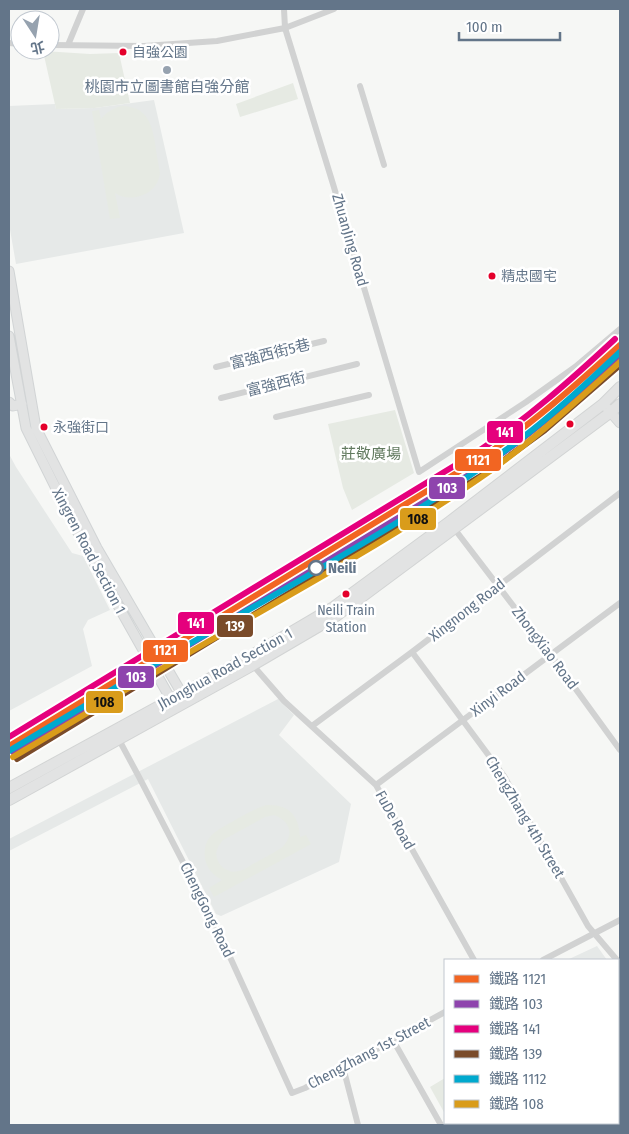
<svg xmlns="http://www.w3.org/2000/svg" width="629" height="1134" font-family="'Fira Sans Condensed','Noto Sans TC',sans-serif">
<rect width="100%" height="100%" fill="#f6f7f5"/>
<path fill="#e6e9e8" d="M154,100L184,233L16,264L9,224V106L55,104L56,109L95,108Z
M9,454L16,467L72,553L83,556L110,610L88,620L83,629L92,666L9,711Z
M280,698L284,705L294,715L279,735L351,804L339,862L221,916L216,914L148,779L9,851V839Z
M597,946L607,960H567Z
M618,976L620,980V1125H549L547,1123H618Z"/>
<path fill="#e6eae3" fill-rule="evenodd" d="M43,51L90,54L119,53L130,103L95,108L56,109Z
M293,83L298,99L240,117L236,104Z
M122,106C146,107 151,121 155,142C156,152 158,162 160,173C158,194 132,204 115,193L120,218L110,219L92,111L99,110L101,119C107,112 113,108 122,106Z
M395,410L414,473L352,510L343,488L328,424Z
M266,805C289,804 299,815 300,837L306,835L311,844L214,897L209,888L222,880C214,876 207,869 205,859C204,851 205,843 210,837C216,829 248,813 258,808ZM274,815C291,821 295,836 281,848C272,854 262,859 253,864C248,867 244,870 239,871C229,874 219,867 217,858C215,851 218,846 223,840L265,817Z
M445,1078V1114L430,1087Z"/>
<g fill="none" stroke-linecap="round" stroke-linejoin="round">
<defs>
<path id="secondary" d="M9,271L36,428L97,548L185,699
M9,336L26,428L85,547L174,705
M9,402L13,406L22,404
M607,408L620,423"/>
<path id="primary" d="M9,788L247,658L332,608L449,522L603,404L620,387
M9,800L253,665L335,617L611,412L620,404"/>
</defs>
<use href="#secondary" stroke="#d1d4d5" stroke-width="11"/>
<use href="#primary" stroke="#d2d4d4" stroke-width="12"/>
<path stroke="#d1d2d2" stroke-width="6" d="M284,9L285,28L333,184L419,472L526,402L575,367L620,329
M9,43L20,44
M50,45L144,46L217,41L285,28L334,9
M68,45L83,9
M360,86L384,165
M216,367L324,341
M221,398L357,364
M276,417L369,395
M453,527L551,655L620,750
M412,652L504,776L588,926L617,960
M251,663L284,701L376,785L474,960
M312,726L412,652L620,493
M117,736L139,777L214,922L292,1093L305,1088L445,1012
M376,785L620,603
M543,960L620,920
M393,1040L441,1125
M343,1067L358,1125
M535,1123L537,1125
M527,1125L531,1123"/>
<use href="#secondary" stroke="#e2e3e3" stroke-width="9"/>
<use href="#primary" stroke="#e2e3e3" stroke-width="10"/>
<path stroke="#c6c7c9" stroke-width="2" stroke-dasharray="8 4" stroke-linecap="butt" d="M197,639L269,604L434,507L486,474L527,445L552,424L575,403L620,356"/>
<defs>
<path id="rail-1" d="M9,746L481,458C531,425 576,385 620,345"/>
<path id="rail-2" d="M13,752L485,465C534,433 577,394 620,355"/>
<path id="rail-3" d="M9,737L477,452C527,419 571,380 615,339"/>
<path id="rail-4" d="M17,759L489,471L545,430L620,365"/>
<path id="rail-5" d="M9,751C78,710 147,668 217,628C319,569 423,512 518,441C554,414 587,383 620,352"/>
<path id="rail-6" d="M13,757C81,717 149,675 218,636C310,583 403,532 490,471C536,438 578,400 620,362"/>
</defs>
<use href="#rail-1" stroke="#fff" stroke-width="10"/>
<use href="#rail-2" stroke="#fff" stroke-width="10"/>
<use href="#rail-3" stroke="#fff" stroke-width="10"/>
<use href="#rail-4" stroke="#fff" stroke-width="10"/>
<use href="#rail-5" stroke="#fff" stroke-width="10"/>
<use href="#rail-6" stroke="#fff" stroke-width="10"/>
<use href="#rail-1" stroke="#f26522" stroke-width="6"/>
<use href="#rail-2" stroke="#8e44ad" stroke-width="6"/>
<use href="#rail-3" stroke="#e5007d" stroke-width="6"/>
<use href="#rail-4" stroke="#7a4b2a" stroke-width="6"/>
<use href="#rail-5" stroke="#00a9ce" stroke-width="6"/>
<use href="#rail-6" stroke="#d99c1b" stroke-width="6"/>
</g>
<g fill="#e4002b" stroke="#fff" stroke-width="2">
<circle cx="123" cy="52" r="4.5"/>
<circle cx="492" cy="276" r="4.5"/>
<circle cx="570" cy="424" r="4.5"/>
<circle cx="44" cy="427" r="4.5"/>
<circle cx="346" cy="594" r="4.5"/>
</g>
<circle fill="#96a2af" stroke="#fff" stroke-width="2" cx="167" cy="70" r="5"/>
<circle fill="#fff" stroke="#637589" stroke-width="2.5" cx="316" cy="568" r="7"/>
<g text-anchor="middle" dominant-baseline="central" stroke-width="5" stroke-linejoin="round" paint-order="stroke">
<g font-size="14" fill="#637589" stroke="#fff" text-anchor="start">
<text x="132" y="52">自強公園</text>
<text x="501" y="276">精忠國宅</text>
<text x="53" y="427">永強街口</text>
<text x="346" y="610" text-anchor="middle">Neili Train<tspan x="346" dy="17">Station</tspan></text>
</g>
<g font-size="15" fill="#637589" stroke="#fff">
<text x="167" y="87">桃園市立圖書館自強分館</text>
</g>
<g font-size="15" fill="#637589" stroke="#fff">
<text transform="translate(350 240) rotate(74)">ZhuanJing Road</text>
<text transform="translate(270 354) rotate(-14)">富強西街5巷</text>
<text transform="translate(276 384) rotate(-14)">富強西街</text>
<text transform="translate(89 551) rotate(62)">Xingren Road Section 1</text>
<text transform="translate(467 610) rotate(-38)">Xingnong Road</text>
<text transform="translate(545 648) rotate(53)">ZhongXiao Road</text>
<text transform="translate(225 669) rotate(-29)">Jhonghua Road Section 1</text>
<text transform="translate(498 694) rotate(-37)">Xinyi Road</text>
<text transform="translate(525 817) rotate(59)">ChengZhang 4th Street</text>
<text transform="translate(395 820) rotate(61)">FuDe Road</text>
<text transform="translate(207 910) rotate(64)">ChengGong Road</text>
<text transform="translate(369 1053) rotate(-28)">ChengZhang 1st Street</text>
</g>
<g font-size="15" fill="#627a5f" stroke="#fff">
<text x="371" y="454">莊敬廣場</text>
</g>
<g font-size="15" font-weight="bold" fill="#637589" stroke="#fff" text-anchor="start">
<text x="328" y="568">Neili</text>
</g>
</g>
<g stroke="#fff" stroke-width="2">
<rect x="486" y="420" width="38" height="24" rx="5" fill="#e5007d"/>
<rect x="454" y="448" width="48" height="24" rx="5" fill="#f26522"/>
<rect x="428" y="476" width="38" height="24" rx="5" fill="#8e44ad"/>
<rect x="399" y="507" width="38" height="24" rx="5" fill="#d99c1b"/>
<rect x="177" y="611" width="38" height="24" rx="5" fill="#e5007d"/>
<rect x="216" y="614" width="38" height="24" rx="5" fill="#7a4b2a"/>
<rect x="142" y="639" width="47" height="24" rx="5" fill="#f26522"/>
<rect x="117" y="665" width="38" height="24" rx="5" fill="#8e44ad"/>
<rect x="85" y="690" width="39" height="24" rx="5" fill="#d99c1b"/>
</g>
<g font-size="14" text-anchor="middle" font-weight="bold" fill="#fff">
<text x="505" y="437">141</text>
<text x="478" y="465">1121</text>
<text x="447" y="493">103</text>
<text x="196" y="628">141</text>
<text x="235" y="631">139</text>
<text x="165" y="655">1121</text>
<text x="136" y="682">103</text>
</g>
<g font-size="14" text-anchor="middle" font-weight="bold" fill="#111">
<text x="418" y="524">108</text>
<text x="104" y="707">108</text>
</g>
<rect width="629" height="1134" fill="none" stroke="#637589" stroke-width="20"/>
<rect x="444" y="959" width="175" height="165" fill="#ffffff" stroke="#c1c8d0"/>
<rect x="454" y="975" width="25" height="8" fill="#f26522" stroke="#c1c8d0"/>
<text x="489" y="984" font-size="15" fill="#637589">鐵路 1121</text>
<rect x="454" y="1000" width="25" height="8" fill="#8e44ad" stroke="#c1c8d0"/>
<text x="489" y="1009" font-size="15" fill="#637589">鐵路 103</text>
<rect x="454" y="1025" width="25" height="8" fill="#e5007d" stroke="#c1c8d0"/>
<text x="489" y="1034" font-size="15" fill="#637589">鐵路 141</text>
<rect x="454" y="1050" width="25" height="8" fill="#7a4b2a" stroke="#c1c8d0"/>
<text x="489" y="1059" font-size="15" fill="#637589">鐵路 139</text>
<rect x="454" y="1075" width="25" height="8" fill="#00a9ce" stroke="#c1c8d0"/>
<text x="489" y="1084" font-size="15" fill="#637589">鐵路 1112</text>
<rect x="454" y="1100" width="25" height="8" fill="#d99c1b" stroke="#c1c8d0"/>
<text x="489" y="1109" font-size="15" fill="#637589">鐵路 108</text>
<g transform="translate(35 35) rotate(168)"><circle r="24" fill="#ffffff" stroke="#c1c8d0"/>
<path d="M0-4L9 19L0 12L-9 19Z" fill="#96a2af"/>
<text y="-8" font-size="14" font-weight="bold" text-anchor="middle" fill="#637589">北</text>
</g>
<path d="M459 32v8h101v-8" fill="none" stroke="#637589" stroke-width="2.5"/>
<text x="466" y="32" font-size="15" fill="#637589" stroke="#ffffff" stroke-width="4" paint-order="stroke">100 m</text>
</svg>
